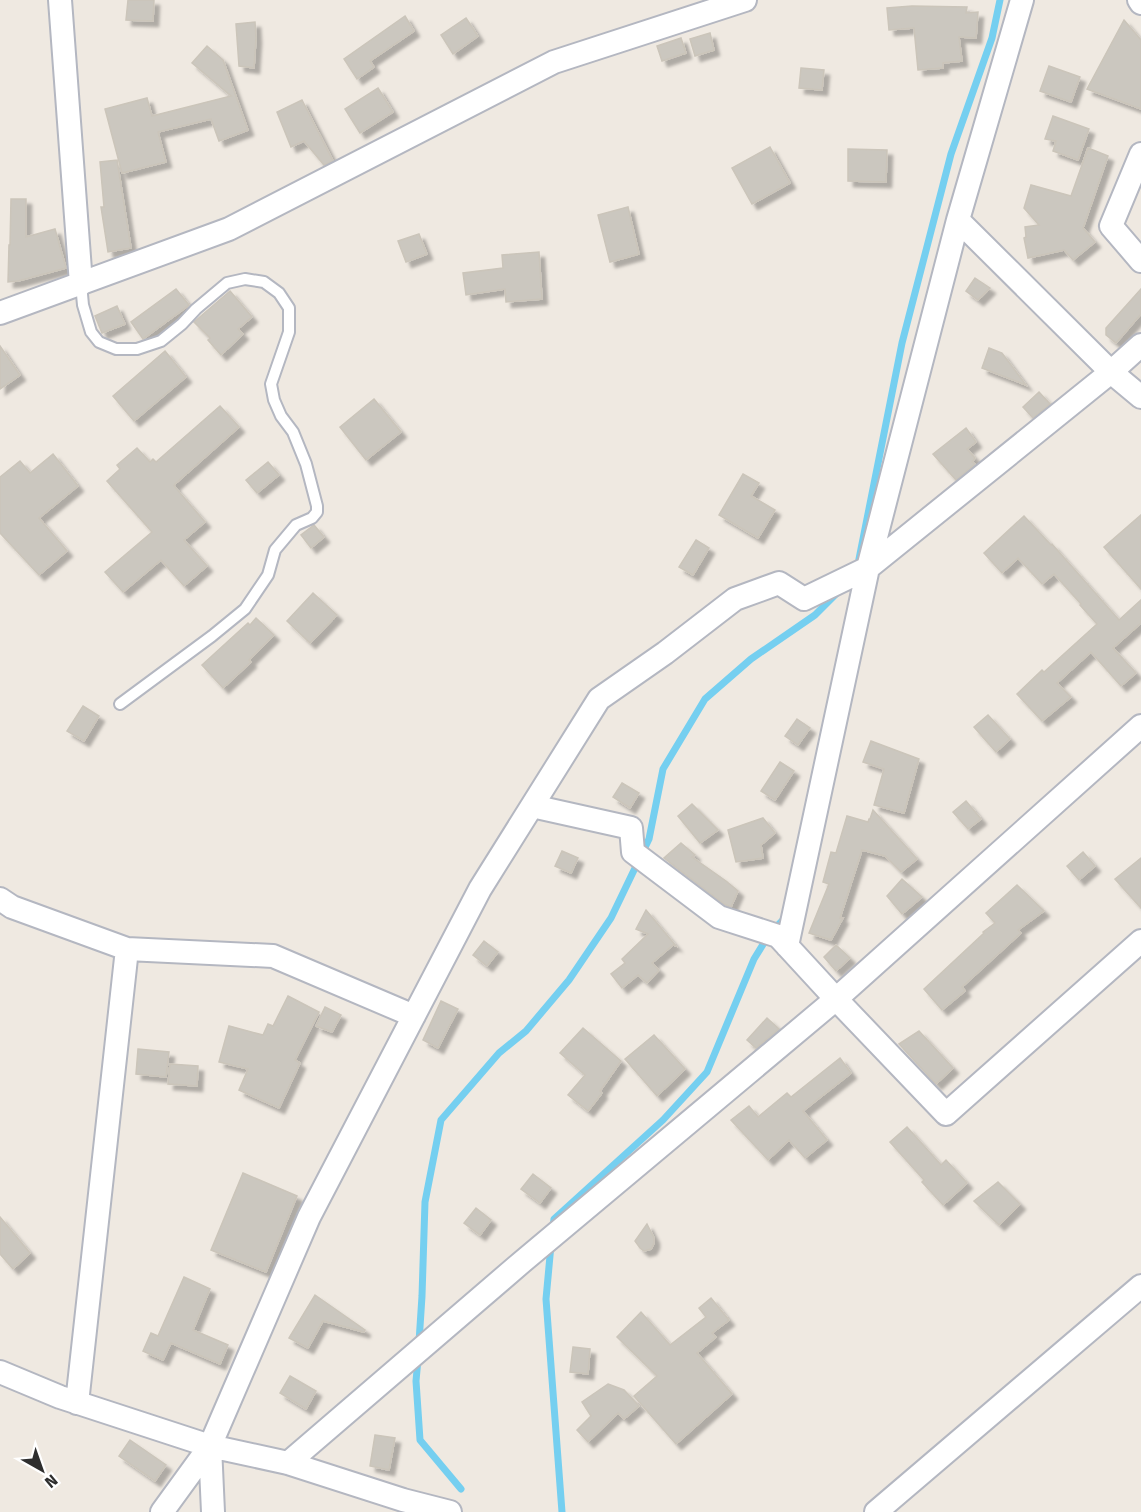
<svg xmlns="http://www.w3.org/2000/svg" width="1141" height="1512" font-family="'Fira Sans',sans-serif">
<defs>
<filter id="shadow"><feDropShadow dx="5.5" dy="5.5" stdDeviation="1.5" flood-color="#0004"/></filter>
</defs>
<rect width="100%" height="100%" fill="#efe9e1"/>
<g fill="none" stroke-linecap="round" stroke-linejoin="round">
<path stroke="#75cff0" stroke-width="7" d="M859,559L902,343L951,154L992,38L1000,0
M553,1228L554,1219L663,1120L707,1072L754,959L770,933L784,919L785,914
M551,1245L546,1299L562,1512
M419,1342L422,1296L425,1202L441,1120L499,1053L526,1031L569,980L611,918L649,839L663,769L705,699L751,659L815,615L838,592
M418,1359L416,1381L420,1440L461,1489"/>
</g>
<path fill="#cbc7bf" stroke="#cbc5ba" stroke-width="1.5" filter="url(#shadow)" d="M128,0H154L153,21L126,20Z
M912,6L967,7L966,13L978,12L976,38L959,37L962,61L943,63V68L918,70L914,28L889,30L887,8Z
M405,16L414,31L370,61L374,67L357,79L344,59Z
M466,18L478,36L453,54L441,35Z
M1124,20L1141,40V109L1087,89Z
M255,22L256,38L254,68L239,66L236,24Z
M710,33L714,50L695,56L690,39Z
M681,38L686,53L662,61L657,46Z
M207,46L223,60L248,130L219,141L211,119L158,132L166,162L122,173L105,109L147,98L152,116L231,96L192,63Z
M1049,66L1080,77L1071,102L1040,91Z
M801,68L824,70L822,90L799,88Z
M378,88L393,112L360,133L345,109Z
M302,100L333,161L324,165L304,141L291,147L277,112Z
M1053,116L1089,129L1078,160L1053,151L1056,141L1045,139Z
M770,147L790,183L752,204L732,168Z
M1088,148L1108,156L1083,228L1095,242L1073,260L1064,250L1028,258L1024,238L1026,237L1025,227L1039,225L1024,208L1031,185L1071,196Z
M848,149L887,150L886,182L848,181Z
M117,160L131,248L108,252L101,207H104L100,162Z
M11,199H26V237L55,229L66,268L18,281L8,282L9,245H10Z
M628,207L639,254L610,262L598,215Z
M419,234L427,254L406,262L398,241Z
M539,252L542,299L506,302L505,289L466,295L463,273L503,268L502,255Z
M975,278L990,288L978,300L966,291Z
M176,289L189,305L143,339L131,322Z
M1141,289V314L1116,343L1106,335V328Z
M230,291L252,317L238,329L243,334L221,355L208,340L210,338L194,322Z
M117,306L125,324L102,333L95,316Z
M0,346L20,375L0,389Z
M989,348L1002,353L1026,385L982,368Z
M165,351L186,377L134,421L113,396Z
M1039,392L1050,404L1033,418L1023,407Z
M374,399L401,432L366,460L340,427Z
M220,406L239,427L175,484L174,486L205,522L184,540L207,566L184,586L161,560L123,592L105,572L152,532L107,481L120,469L117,465L137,448L150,462L153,459L156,462Z
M966,428L976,442L967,449L975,458L972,462L975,464L956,480L933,454Z
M53,454L78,486L39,518L67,551L39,575L0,533V477L20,461L30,473Z
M268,462L279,475L257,493L246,480Z
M743,474L759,483L751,496L775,510L758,538L719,515Z
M1141,515V589L1104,547Z
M1024,516L1051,545L1052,544L1119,620L1141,600V623L1113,648L1136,673L1121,686L1091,652L1057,683L1071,697L1042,721L1017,694L1042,670L1044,672L1097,624L1080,605L1081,604L1054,574L1042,584L1018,558L1002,573L984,553Z
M314,525L324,537L311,548L301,535Z
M696,540L709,548L693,575L679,567Z
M313,593L337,615L310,643L287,621Z
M256,618L274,635L249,660L251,662L223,688L202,665L248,623L250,625Z
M83,706L99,716L84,741L67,731Z
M988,715L1010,739L996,752L974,727Z
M797,719L810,728L798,745L785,736Z
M871,741L919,759L904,813L874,805L884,769L863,762Z
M780,762L794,771L775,800L761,791Z
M622,783L639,793L630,808L613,797Z
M966,801L981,819L968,829L953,812Z
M692,804L718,830L700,843L678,816Z
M873,810L917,859L901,872L885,856L862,850L840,918H843L831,940L809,933L829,884L823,882L831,852L836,853L847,816L868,822L869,819H870Z
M763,818L775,833L761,845L763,858L736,862L728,830Z
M681,843L695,855L692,857L726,881L738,891L731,907L724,904L664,858Z
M562,851L578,858L571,873L555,866Z
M1083,852L1095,866L1079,880L1067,866Z
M1141,858V908L1115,879Z
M902,879L922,897L902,914L887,896Z
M1017,885L1044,911L1018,930L1021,933L962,987L965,991L942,1010L924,989L984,933L983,932L995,923L986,913Z
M646,910L676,946L673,945L652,963L659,970L647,983L638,975L622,988L611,974L625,963L622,959L648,934L636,929Z
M484,941L498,952L487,966L473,955Z
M836,945L850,958L836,971L824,957Z
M288,996L319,1012L295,1060L300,1063L279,1108L239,1090L248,1069L219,1062L229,1026L263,1035L268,1024L273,1026Z
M441,1001L458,1009L438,1048L423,1040Z
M325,1007L341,1015L332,1032L316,1026Z
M767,1018L779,1029L756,1048L747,1040Z
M583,1028L621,1061L600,1091L602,1093L588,1111L568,1095L585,1075L560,1053Z
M919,1031L953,1068L936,1084L899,1044Z
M654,1035L685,1069L657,1096L625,1059Z
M138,1049L169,1052L166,1077L136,1074Z
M840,1058L851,1073L803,1111L827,1140L805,1158L789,1140L768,1160L731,1120L749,1106L758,1117L787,1093L791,1097Z
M170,1064L198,1066L197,1086L168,1084Z
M907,1127L941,1165L946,1160L967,1183L943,1205L922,1182L924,1180L890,1142Z
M243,1173L297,1196L266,1272L211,1250Z
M533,1174L551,1188L540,1203L521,1189Z
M998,1182L1020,1204L999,1225L974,1201Z
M476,1208L491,1220L480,1235L464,1223Z
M0,1217L30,1253L13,1269L0,1254Z
M647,1224L654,1238V1243L651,1249L644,1251L640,1248L635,1241Z
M184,1277L210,1289L193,1330L228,1345L220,1364L171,1343L163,1360L143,1351L151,1333L158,1336Z
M315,1295L365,1330L364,1332L323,1321L308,1348L289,1338Z
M711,1298L729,1320L712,1333L716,1337L697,1353L732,1394L676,1444L634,1396L657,1376L617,1337L641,1312L670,1345L706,1317L699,1308Z
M573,1347L590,1349L588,1374L570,1372Z
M290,1376L316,1391L306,1409L280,1393Z
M608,1384L624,1390L639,1406L624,1419L618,1413L588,1442L577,1430L591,1416L582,1402Z
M375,1435L395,1438L389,1470L370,1466Z
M130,1440L166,1465L155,1481L119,1456Z"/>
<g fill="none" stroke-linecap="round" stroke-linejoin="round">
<defs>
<path id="lane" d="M81,284L83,305L91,332L99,342L116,349H137L161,341L182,324L196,309L227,283L245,279L264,282L279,293L289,308V332L271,384L274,400L281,416L293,432L306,464L317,506V512L312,518L296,525L275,550L268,575L245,609L212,636L120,704"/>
<path id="street" d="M60,0L81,284
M1139,0L1141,3
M1141,154L1111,226L1141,261
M958,220L1111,372L1141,397
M0,313L229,229L554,62L745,0
M532,806L631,828L633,852L719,917L778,936L836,999L946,1114L1141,941
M0,899L12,907L127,949L273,956L414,1016
M787,946L868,568L958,220L1022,0
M0,1372L60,1397L210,1446L288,1463L403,1500L450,1512
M77,1403L127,949
M210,1446L213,1512
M288,1463L522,1262L836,999L1141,726
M162,1512L210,1446L309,1217L480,889L599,699L665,653L735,599L779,583L804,599L868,568L1111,372L1141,345
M876,1512L1141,1286"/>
</defs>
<use href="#lane" stroke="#b4b7c1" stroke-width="14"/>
<use href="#street" stroke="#b4b7c1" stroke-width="26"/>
<use href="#lane" stroke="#fff" stroke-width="10"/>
<use href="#street" stroke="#fff" stroke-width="22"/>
</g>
<g transform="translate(42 1470) rotate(140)" stroke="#ffffff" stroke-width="4.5" paint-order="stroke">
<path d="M0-4.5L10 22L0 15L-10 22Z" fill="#2e2e2e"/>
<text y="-9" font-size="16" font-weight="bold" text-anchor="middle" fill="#2e2e2e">N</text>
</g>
</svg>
